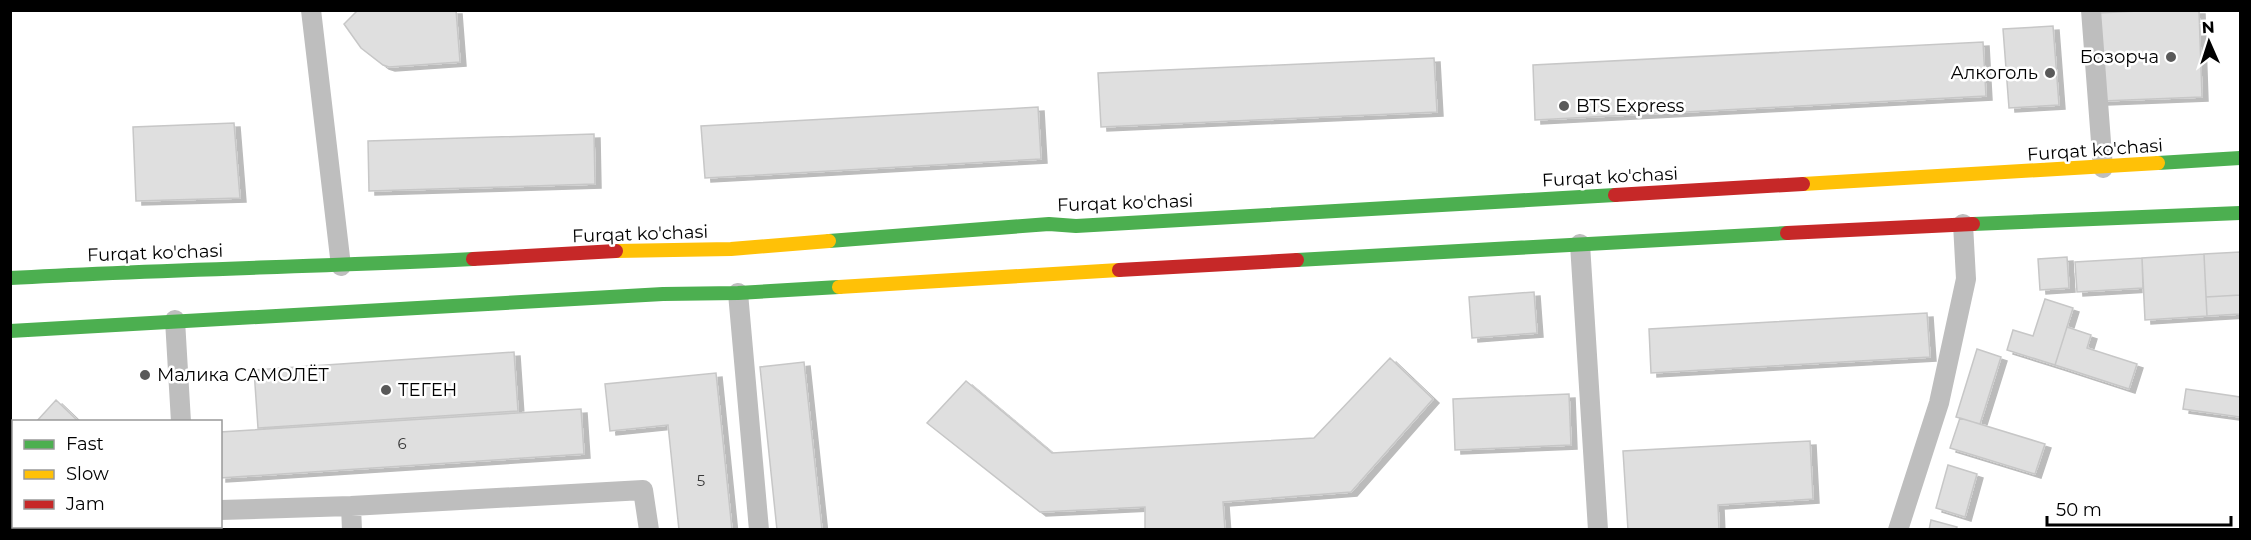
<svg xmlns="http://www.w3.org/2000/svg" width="2251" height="540" font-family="Montserrat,sans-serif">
<defs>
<filter id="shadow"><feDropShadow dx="6" dy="4" stdDeviation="0" flood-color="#0004"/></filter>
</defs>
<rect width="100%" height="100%" fill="#fff"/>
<path fill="#dfdfdf" stroke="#c7c7c7" stroke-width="1.5" filter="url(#shadow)" d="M358,10H456L460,62L389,67L383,65L361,48L344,24Z
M2159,10H2199L2202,97L2102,101L2098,13Z
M2053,26L2059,105L2009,108L2003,29Z
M1983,42L1986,96L1535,120L1533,65Z
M1434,58L1437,112L1101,127L1098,73Z
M1038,107L1041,159L705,178L701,126Z
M234,123L240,198L136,201L133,127Z
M594,134L595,184L369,191L368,141Z
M2240,252V295L2206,297L2204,254Z
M2204,254L2207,316L2145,320L2142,258Z
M2067,257L2069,288L2040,290L2038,259Z
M2142,258L2143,288L2077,292L2075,262Z
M1534,292L1537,333L1472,338L1469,297Z
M2240,295V314L2207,316L2206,297Z
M2045,299L2073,308L2055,365L2007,350L2013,330L2033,336Z
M1927,313L1930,357L1651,373L1649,329Z
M2067,327L2091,335L2087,348L2137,364L2129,389L2055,365Z
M1977,349L2001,357L1980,424L1956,417Z
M514,352L518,411L258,428L254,370Z
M1390,358L1433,399L1351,492L1223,502L1225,530H1145V507L1040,512L927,423L966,381L1052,453L1314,438Z
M804,362L822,530H777L760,367Z
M716,373L732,530H679L668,425L610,431L605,384Z
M2186,389L2240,397V417L2183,409Z
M1569,394L1571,445L1455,450L1453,399Z
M56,400L79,422H36Z
M581,409L584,454L220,478V432Z
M1960,418L2045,444L2035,474L1950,448Z
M1810,441L1813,499L1718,505L1719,530H1628L1623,451Z
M14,446V516L10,520V449Z
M1948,465L1977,474L1965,517L1936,508Z
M1931,520L1957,527L1956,530H1929Z
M81,526H103L106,530H78Z
M138,526H164V530H138Z"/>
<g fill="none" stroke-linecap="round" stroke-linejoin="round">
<path stroke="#bebebe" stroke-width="20" d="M311,10L341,266
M2091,10L2103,168
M1580,244L1598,530
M738,293L759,530
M175,320L181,422
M351,506L352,530
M220,510L351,506L643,490L649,530
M186,530V526
M1898,530L1939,403L1966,279L1963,224"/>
<path stroke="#4caf50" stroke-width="14" d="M2158,163L2240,158
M1973,224L2240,213
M829,241L1049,224L1076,226L1615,195
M1297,260L1787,233
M10,278C164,269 319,267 473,259
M10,331L663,294L738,293L839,287"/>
<path stroke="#ffc107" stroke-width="14" d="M1803,184L2158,163
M616,251L731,249L829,241
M839,287L1119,270"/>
<path stroke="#c62828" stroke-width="14" d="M1615,195L1803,184
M1787,233L1973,224
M473,259L616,251
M1119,270L1297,260"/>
</g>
<g fill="#595959" stroke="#fff" stroke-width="2">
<circle cx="2171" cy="57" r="6"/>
<circle cx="2050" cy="73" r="6"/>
<circle cx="1564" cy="106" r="6"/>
<circle cx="145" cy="375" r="6"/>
<circle cx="386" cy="390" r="6"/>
</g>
<g text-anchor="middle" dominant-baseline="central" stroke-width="5" stroke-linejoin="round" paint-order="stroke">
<g font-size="15" fill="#383838">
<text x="402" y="443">6</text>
<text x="701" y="480">5</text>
</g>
<g font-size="18" fill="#000" stroke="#fff" text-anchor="start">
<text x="2159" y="57" text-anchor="end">Бозорча</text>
<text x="2038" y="73" text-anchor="end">Алкоголь</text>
<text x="1576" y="106">BTS Express</text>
<text x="157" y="375">Малика САМОЛЁТ</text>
<text x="398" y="390">ТЕГЕН</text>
</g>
<g font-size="18" fill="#000" stroke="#fff">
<text transform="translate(2095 150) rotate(-4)">Furqat ko'chasi</text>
<text transform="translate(1610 177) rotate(-3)">Furqat ko'chasi</text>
<text transform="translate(1125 203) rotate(-2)">Furqat ko'chasi</text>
<text transform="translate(640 234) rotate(-2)">Furqat ko'chasi</text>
<text transform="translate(155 253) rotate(-2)">Furqat ko'chasi</text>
</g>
</g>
<rect width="2251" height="540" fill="none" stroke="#000000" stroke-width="24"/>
<rect x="12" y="420" width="210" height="108" fill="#ffffff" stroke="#999999" stroke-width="1.5"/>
<rect x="24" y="440" width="30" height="9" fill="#4caf50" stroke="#999999" stroke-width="1.5"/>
<text x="66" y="450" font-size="18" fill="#000000">Fast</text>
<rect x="24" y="470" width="30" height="9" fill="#ffc107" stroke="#999999" stroke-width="1.5"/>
<text x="66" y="480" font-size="18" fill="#000000">Slow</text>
<rect x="24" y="500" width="30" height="9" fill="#c62828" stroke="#999999" stroke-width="1.5"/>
<text x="66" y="510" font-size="18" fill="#000000">Jam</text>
<g transform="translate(2209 42) rotate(357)" stroke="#ffffff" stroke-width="4.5" paint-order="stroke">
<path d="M0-4.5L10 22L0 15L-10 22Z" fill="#000000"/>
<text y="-9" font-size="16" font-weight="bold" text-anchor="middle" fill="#000000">N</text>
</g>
<path d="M2047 516v9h184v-9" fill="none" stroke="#000000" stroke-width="3"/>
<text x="2056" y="516" font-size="18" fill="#000000" stroke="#ffffff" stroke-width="4.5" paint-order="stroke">50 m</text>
</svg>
